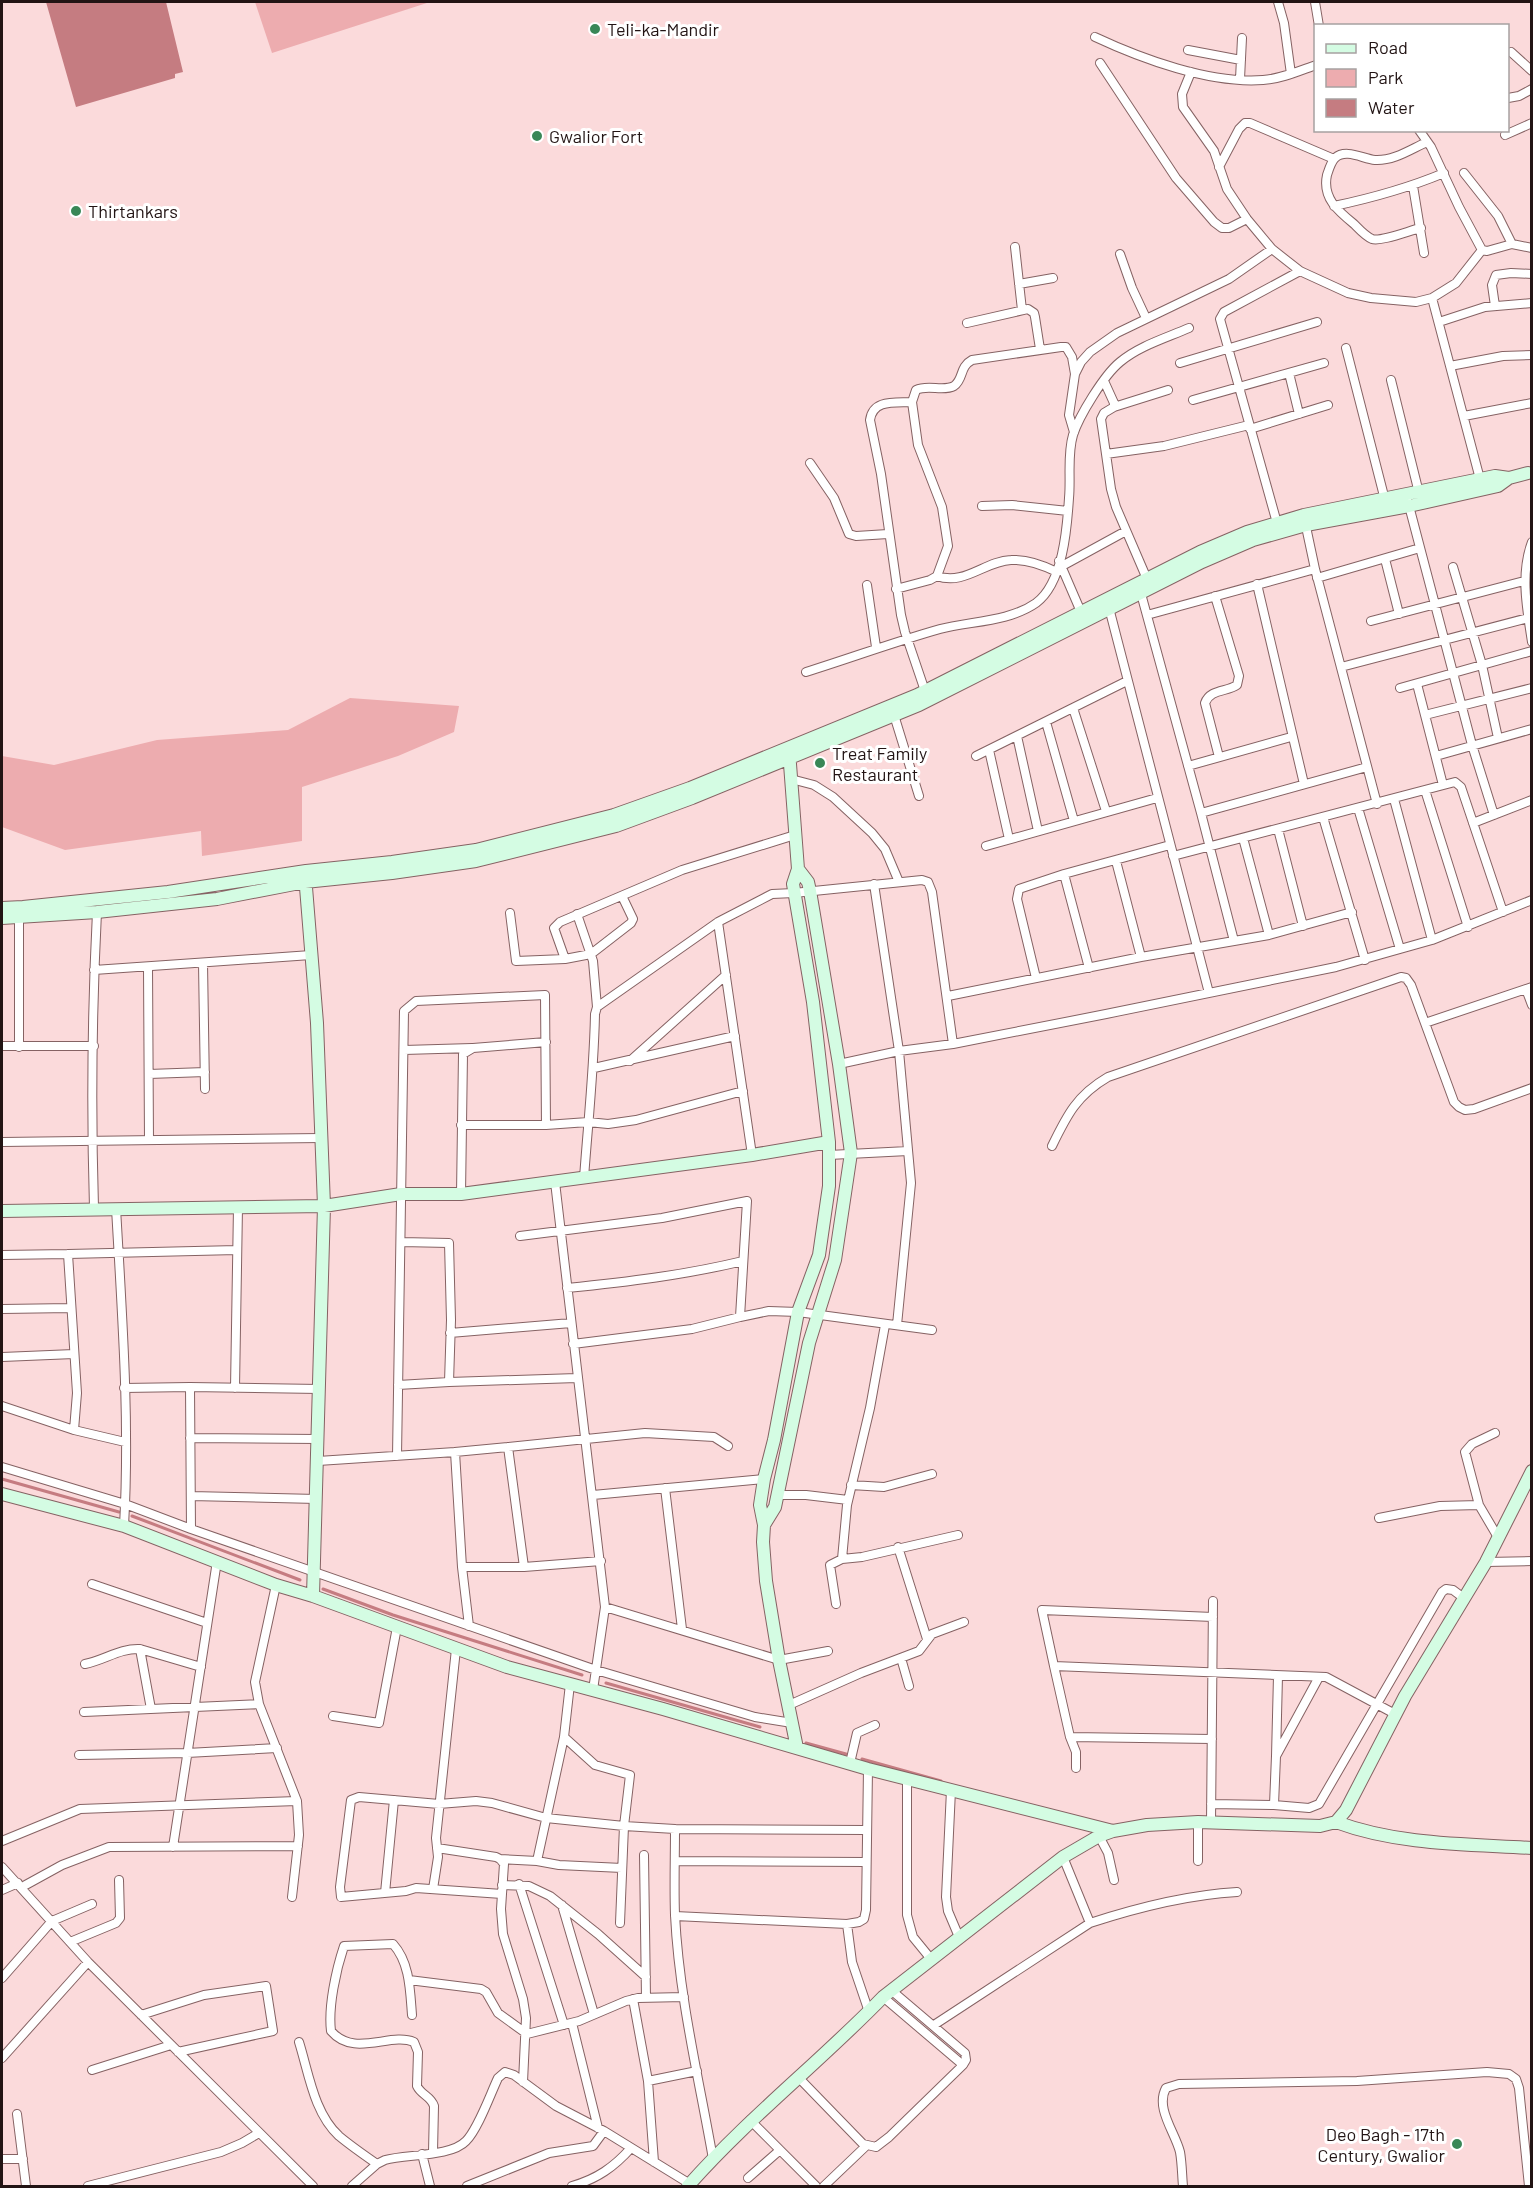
<svg xmlns="http://www.w3.org/2000/svg" width="1533" height="2188" font-family="Barlow,sans-serif">
<rect width="100%" height="100%" fill="#fbdadb"/>
<path fill="#edacaf" d="M255,2H430L272,53Z
M350,698L459,706L454,732L398,756L302,787V841L202,856L201,831L65,850L2,827V756L54,765L157,740L288,730Z"/>
<path fill="#c57c81" d="M46,2H166L183,72L175,74V78L76,107Z"/>
<g fill="none" stroke-linecap="round" stroke-linejoin="round">
<path stroke="#c57c81" stroke-width="3" d="M2,1479L119,1512
M132,1516L300,1580
M323,1589L393,1615L582,1675
M606,1683L760,1727
M806,1743L846,1754
M862,1759L941,1781"/>
<defs>
<path id="street" d="M1278,2L1284,23L1291,74
M1315,2L1319,26
M1095,37C1142,59 1210,84 1263,80C1281,79 1299,71 1316,65
M1188,50L1241,60
M1511,52L1532,71
M1100,63L1176,178L1214,222L1222,228H1229L1247,219
M1191,72L1182,94L1183,107L1214,151L1227,189L1247,219L1272,249L1300,271L1348,293L1371,298L1416,302L1432,298L1456,283L1482,250
M1240,79L1242,38
M1508,98L1519,96L1532,89
M1419,130L1431,147L1459,207L1482,250L1487,251L1512,244L1532,248
M1505,135L1532,123
M1219,167L1239,129L1245,123H1250L1334,159
M1464,173L1498,216L1512,244
M1413,186L1424,253
M1334,206C1372,198 1408,188 1444,173
M1421,228C1411,230 1381,242 1372,239C1365,236 1359,229 1354,224C1338,211 1322,198 1327,175C1329,169 1331,162 1335,158C1346,148 1363,159 1375,160C1394,161 1411,149 1427,142
M1015,247L1022,310
M1120,254L1132,288L1146,318
M1019,284L1053,278
M1432,298L1480,479
M1495,306L1492,285L1496,275L1511,273L1532,274
M1439,322L1485,307L1532,303
M967,323L1028,309L1034,313L1035,317L1040,349
M1346,348L1385,500
M1180,363L1317,322
M1450,366L1503,356L1532,355
M1289,373L1299,414
M1391,380L1419,493
M1104,381L1114,403V407L1104,413L1101,419L1111,489L1116,507L1147,579
M1193,400L1324,363
M912,402C895,403 873,399 870,420L881,474L901,615L905,632L925,691
M1114,407L1168,390
M1464,416L1532,403
M1250,429L1328,405
M1074,432L1069,415L1075,374L1081,362L1090,352L1117,333L1229,279L1272,249
M1106,454L1164,446L1249,425
M810,463L834,498L849,534L856,536L888,534
M1408,502L1472,745L1494,815
M982,506L1012,505L1068,511
M1305,522L1315,569L1377,804
M1277,523L1220,319L1224,312L1300,271
M1532,542C1520,574 1527,609 1532,642
M1385,559L1399,614
M1059,561L1081,612
M1062,566L1126,531
M1453,567L1482,665L1498,738
M937,576C964,586 985,561 1011,560C1027,559 1043,565 1057,572
M1317,578L1420,548
M1257,584L1304,784
M867,585L876,647
M896,589L930,580L937,576L948,546L942,507L918,445L912,402L916,390C928,384 943,392 954,386C964,379 959,367 972,360L1061,347H1066L1072,357L1075,374
M1140,590L1201,813L1234,941
M1215,596L1239,676L1237,685C1227,692 1210,689 1205,703L1219,757
M1108,604L1209,993
M1147,615L1315,569
M1371,621L1524,581
M1341,667L1528,618
M806,672C851,658 894,642 940,629C970,621 1009,622 1036,603C1063,583 1067,529 1069,498C1071,477 1067,455 1073,435C1079,416 1104,375 1120,362C1139,346 1166,338 1189,328
M1417,684L1443,785
M1400,688L1532,651
M1073,708L1106,811
M894,715L919,796
M1425,715L1532,688
M1046,722L1074,821
M1017,736L1038,831
M989,750L1009,839
M976,756L1127,681
M1436,756L1532,729
M1188,766L1291,737
M791,779L814,785L833,797L872,833L885,849L899,882
M1425,790L1468,927
M1394,799L1432,940
M1358,808L1400,949
M1201,813L1367,767
M1323,817L1365,960
M1473,823L1532,800
M1278,829L1303,926
M1243,838L1269,935
M986,846L1157,798
M1173,856L1455,782L1461,787L1503,912
M1116,861L1141,957
M1064,874L1089,968
M874,884L899,1051L911,1183L897,1325
M622,896L633,919L631,923L591,954L565,959L554,928L560,922L682,870L795,835
M510,913L516,961L565,959
M577,914L593,961L597,1007
M718,922L752,1155
M203,963L205,1089
M148,967L149,1140
M94,970L311,955
M1036,978L1017,899L1019,889L1064,874L1170,845
M1526,989L1532,1005
M948,996L1141,957L1269,935L1352,912
M1425,1023L1532,987
M2,1046H94
M19,1047V917
M404,1050L472,1048
M630,1061L726,975
M839,1064L899,1051L953,1044L1106,1014L1336,967L1432,940L1532,900
M594,1068L735,1036
M149,1074L205,1072
M461,1125H546
M2,1142L322,1138
M1052,1146C1067,1115 1077,1095 1108,1077L1401,977L1406,978L1411,985L1454,1102L1459,1107L1465,1110L1474,1109L1532,1088
M829,1155L908,1151
M584,1178C588,1123 594,1069 595,1014L597,1007L718,922L772,894L794,893L922,880L928,882L932,892L953,1044
M555,1182L605,1607L593,1690
M461,1194L463,1054L473,1048L546,1042
M94,1208C91,1110 92,1010 97,912
M116,1208C122,1314 130,1421 124,1526
M520,1236L662,1218L747,1201L740,1317L769,1311L798,1312L932,1330
M401,1242L449,1243L451,1320L449,1382L577,1378
M2,1255L68,1254
M567,1288C627,1282 685,1275 743,1261
M2,1309L71,1308
M450,1333L571,1323
M573,1344L692,1329L740,1317
M2,1357L74,1354
M398,1385L449,1382
M124,1388L190,1387
M235,1388L238,1207
M2,1406L74,1430
M1495,1433L1472,1444L1465,1452L1479,1505L1499,1539
M190,1438L319,1439
M125,1442L74,1430L77,1393L68,1254L237,1250
M455,1452L508,1447
M397,1456L404,1011L416,1001L545,995L546,1125L588,1122L608,1124L636,1120L743,1091
M318,1461L455,1452L462,1567L469,1626
M2,1467L125,1504L191,1529L190,1387L320,1389
M851,1485L884,1487L932,1474
M665,1488L682,1629
M593,1495L764,1479
M778,1495H806L848,1500
M191,1496L317,1499
M1379,1518L1440,1506L1479,1505
M191,1529L596,1670L755,1717L792,1723
M898,1547L927,1639
M842,1559L862,1557L958,1535
M1486,1562L1532,1561
M462,1567H524L601,1561
M524,1567L508,1447L645,1433L714,1437L728,1446
M92,1584L207,1623
M276,1585L255,1682L259,1704L297,1801L299,1835L292,1897
M836,1604L830,1565L842,1559L847,1505L870,1408L885,1325
M605,1607L779,1660L828,1651
M901,1658L909,1686
M85,1664C105,1660 120,1648 140,1649
M1054,1666L1042,1610L1213,1617
M1278,1676L1276,1756L1319,1677
M570,1684L564,1737L595,1765L630,1775L624,1826L675,1829C675,1857 674,1887 675,1915C679,1997 699,2079 713,2159
M789,1705L861,1673L919,1651L932,1634L964,1622
M151,1709L140,1649L201,1667
M84,1712L259,1704
M333,1716L379,1723L397,1627
M1070,1737L1076,1752V1768
M1212,1739L1070,1737L1054,1666L1326,1677L1395,1714
M79,1755L187,1753L277,1748
M1276,1756L1274,1805L1309,1808L1319,1804L1442,1592L1446,1589L1453,1590L1465,1599
M850,1763L857,1733L875,1725
M907,1778V1915L913,1937L931,1959
M951,1790L946,1897L948,1911L959,1937
M1211,1804L1274,1805
M1198,1822V1861
M1211,1823L1213,1601
M675,1829L866,1830
M1099,1836L1108,1853L1114,1880
M2,1841L80,1809L297,1801
M173,1847L217,1561
M437,1848L496,1857L500,1859L504,1864L501,1909L503,1934L523,1999L526,2018L523,2082
M644,1855L646,1998
M500,1859L537,1861L559,1865L622,1868
M537,1861L564,1737
M675,1861L866,1862
M2,1867L88,1962L313,2186
M519,1884L564,2025
M502,1885L529,1886L550,1896L598,1934L646,1977
M22,1887L62,1865L109,1847L298,1846
M433,1889L438,1857L436,1838L456,1649
M2,1890L18,1883
M385,1893L394,1800
M502,1894L416,1888L406,1891L341,1897L340,1887L351,1800L359,1797L439,1804L476,1801L492,1803L546,1818L624,1826L620,1923
M562,1905L594,2014
M675,1916L847,1924L859,1922L864,1919L866,1910L868,1769
M1090,1923C1139,1907 1186,1895 1237,1892
M847,1924L852,1962L869,2012
M70,1942L116,1923L120,1918L119,1880
M2,1978L52,1921L92,1904
M409,1980L481,1989L486,1992L498,2013L527,2034L579,2021L626,2001L638,1998L684,1997
M891,1990L965,2053L966,2060L963,2065
M633,1999L648,2081L654,2162
M141,2015L204,1995L266,1986L273,2031L178,2052
M412,2015C410,1990 410,1963 393,1944L344,1946C336,1970 328,2007 331,2031C354,2058 390,2032 414,2042L418,2052L417,2086C421,2095 431,2096 434,2106L433,2152
M572,2023L598,2128
M934,2025L1090,1923L1063,1857
M299,2042C309,2074 314,2113 339,2136C351,2146 364,2155 377,2164
M2,2058L88,1962
M92,2070L171,2045
M798,2077L863,2144L876,2147L889,2137L963,2065L883,1997
M648,2081L697,2071
M17,2114L26,2186
M750,2120L816,2186
M422,2154L430,2186
M2,2159H23
M748,2178L780,2150
M88,2186L221,2152L242,2143L259,2133
M352,2186L377,2164L385,2160C406,2154 451,2157 466,2141C478,2129 490,2095 498,2078L505,2072L514,2075L556,2106L604,2131L690,2184
M467,2186L549,2153L593,2146L604,2131
M572,2186C597,2179 614,2167 631,2148
M824,2186L866,2146
M1183,2186C1182,2176 1182,2163 1180,2152C1175,2132 1155,2108 1166,2088L1179,2084L1357,2081L1487,2072L1509,2074L1516,2079L1519,2088L1529,2186"/>
<path id="secondary" d="M789,751L798,869L793,884L813,1002L829,1142V1186L819,1255L798,1312L774,1440L764,1479L760,1505L764,1525L763,1542L766,1581L779,1660L797,1748
M305,875L317,1023L324,1206L313,1596
M2,908L23,907L168,892L306,871L392,862L476,850L614,815L690,788L917,695L1200,552L1247,532L1304,515L1495,476L1509,478
M2,918L97,912L217,899L305,882L392,873L476,861L616,826L692,798L919,705L1202,562L1253,540L1306,525L1409,506L1498,486L1509,478L1528,473
M2,1211L324,1206L401,1194H461L752,1155L829,1142
M2,1494L124,1526L276,1585L313,1596L507,1667L663,1709L868,1769L1113,1831
M764,1525L775,1507L809,1343L835,1260L851,1153L839,1064L810,891L808,882L798,869
M1336,1822C1398,1845 1466,1844 1532,1848
M688,2186C748,2118 820,2062 883,1997L1063,1857L1099,1836L1113,1831L1147,1825L1198,1822L1320,1826L1336,1822L1346,1810L1405,1696L1486,1562L1532,1471"/>
</defs>
<use href="#street" stroke="#856263" stroke-width="10"/>
<use href="#secondary" stroke="#856263" stroke-width="14"/>
<use href="#street" stroke="#fff" stroke-width="8"/>
<use href="#secondary" stroke="#d4fce3" stroke-width="12"/>
</g>
<g fill="#398757" stroke="#fff" stroke-width="2">
<circle cx="595" cy="29" r="6"/>
<circle cx="537" cy="136" r="6"/>
<circle cx="76" cy="211" r="6"/>
<circle cx="820" cy="763" r="6"/>
<circle cx="1457" cy="2144" r="6"/>
</g>
<g text-anchor="middle" dominant-baseline="central" stroke-width="6" stroke-linejoin="round" paint-order="stroke">
<g font-size="18" fill="#221414" stroke="#fff" text-anchor="start">
<text x="607" y="29">Teli-ka-Mandir</text>
<text x="549" y="136">Gwalior Fort</text>
<text x="88" y="211">Thirtankars</text>
<text x="832" y="753">Treat Family<tspan x="832" dy="21">Restaurant</tspan></text>
<text x="1445" y="2134" text-anchor="end">Deo Bagh - 17th<tspan x="1445" dy="21">Century, Gwalior</tspan></text>
</g>
</g>
<rect width="1533" height="2188" fill="none" stroke="#221414" stroke-width="6"/>
<rect x="1314" y="24" width="195" height="108" fill="#ffffff" stroke="#a7a1a1" stroke-width="1.5"/>
<rect x="1326" y="44" width="30" height="9" fill="#d4fce3" stroke="#a7a1a1" stroke-width="1.5"/>
<text x="1368" y="54" font-size="18" fill="#221414">Road</text>
<rect x="1326" y="69" width="30" height="18" fill="#edacaf" stroke="#a7a1a1" stroke-width="1.5"/>
<text x="1368" y="84" font-size="18" fill="#221414">Park</text>
<rect x="1326" y="99" width="30" height="18" fill="#c57c81" stroke="#a7a1a1" stroke-width="1.5"/>
<text x="1368" y="114" font-size="18" fill="#221414">Water</text>
</svg>
